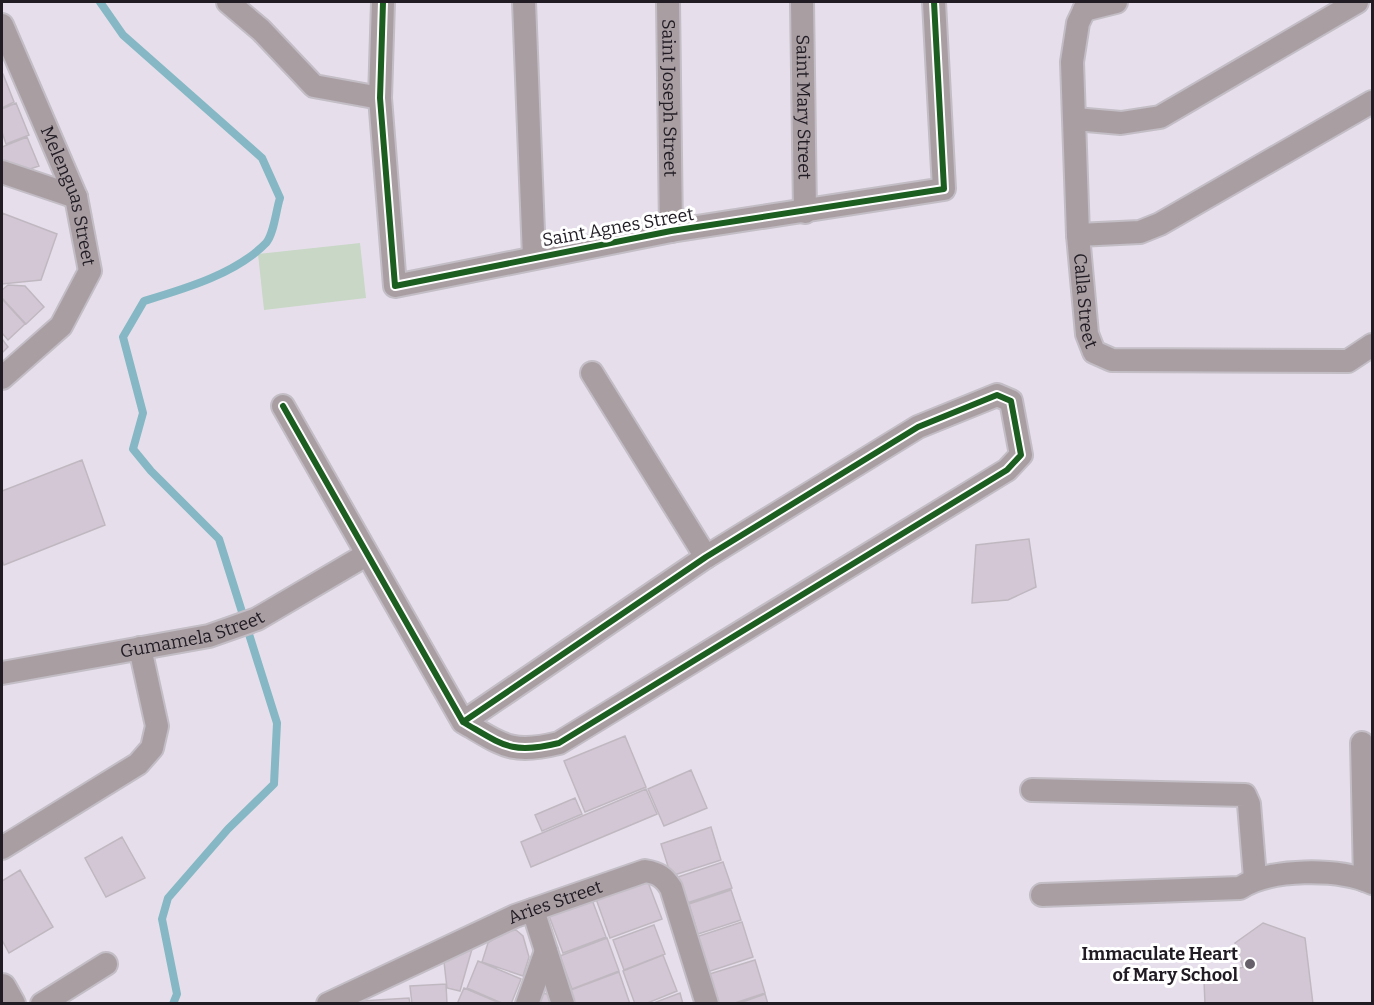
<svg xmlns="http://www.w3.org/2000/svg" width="1374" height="1005" font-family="Bitter,serif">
<rect width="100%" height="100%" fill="#e6dfeb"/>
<path fill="#c8d7c6" d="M360,243L366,298L264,310L258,254Z"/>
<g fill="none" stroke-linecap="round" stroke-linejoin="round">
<path stroke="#85b8c4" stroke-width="8" d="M100,2L123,35L262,158L280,198C276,210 274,234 266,243C236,274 184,289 144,301L123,337L143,413L133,449L151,471L219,539L277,723L274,784L228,829L168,898L162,919L177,994L173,1004"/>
</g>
<path fill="#d3c7d5" stroke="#c0b8c1" stroke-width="1.5" d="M3,74L14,102L2,108V74Z
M16,103L29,135L6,144L2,132V109Z
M27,137L39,166L30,169L2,163V147Z
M2,213L57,234L41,280L2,284Z
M8,285L25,286L44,307L26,324L2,298V290Z
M2,299L25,324L8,340L2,333Z
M2,339L8,347L2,353Z
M82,460L105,525L4,565L2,560V491Z
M1029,539L1036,587L1008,600L972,603L976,545Z
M625,736L646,787L585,812L564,761Z
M691,770L707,808L664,826L648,789Z
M646,789L657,814L531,867L521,842Z
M575,798L582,814L542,831L535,815Z
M711,827L721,860L671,876L661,844Z
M122,837L145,878L106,897L85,858Z
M723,862L732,888L684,904L675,878Z
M20,870L53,927L9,953L2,940V881Z
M646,877L662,919L610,938L595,896Z
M731,890L741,920L698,934L689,904Z
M591,897L606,937L563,953L548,913Z
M742,922L753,957L701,974L690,939Z
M1263,923L1305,938L1313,1004H1205L1204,981L1243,967L1235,943Z
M654,925L665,954L624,970L613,940Z
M516,930L523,936L529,957L523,976L482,962L488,943L503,932Z
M607,938L619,971L572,989L560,956Z
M459,946L472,949L460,991L447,988L443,953Z
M663,955L677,991L645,1004H635L623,971Z
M755,960L765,993L732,1004H712L703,976Z
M478,961L521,979L511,1004H504L467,988Z
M619,972L630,1004H573L568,991Z
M446,984L447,1004H412L410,986Z
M464,988L502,1004H457Z
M537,993L549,994L552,1004H533Z
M680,993L683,1004H651Z
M765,994L768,1004H737Z
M409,998L410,1004H359L361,1001Z"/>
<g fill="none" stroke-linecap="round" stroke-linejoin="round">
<defs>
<g id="minor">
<path d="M228,2L261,30L314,86L380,98"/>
<path d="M383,2L380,98L395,286L671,231L944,189L934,2"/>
<path d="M524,2L534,257"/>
<path id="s1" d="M668,2L671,231"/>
<path id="s2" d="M802,2L805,212"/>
<path id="s3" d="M1088,2L1078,23L1072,62L1078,235L1087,334L1094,352L1112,360L1348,361L1372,345"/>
<path d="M1084,10L1116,2"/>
<path id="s4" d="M2,25L76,197L90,271L61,326L2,378"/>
<path d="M1075,119L1121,123L1160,117L1357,2"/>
<path d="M2,172L76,197"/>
<path d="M1078,235L1140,232L1160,224L1372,102"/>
<path d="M592,373L706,557"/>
<path d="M283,406L463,722C503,745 511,755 559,743L1007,470L1021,455L1011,401L997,395L918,427L706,557L463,722"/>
<path id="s5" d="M2,673L209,636L257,619L366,555"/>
<path d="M1362,743L1365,880"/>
<path d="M1032,790L1245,795L1249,804L1255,878"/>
<path d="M2,848L138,764L152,748L157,726L140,648"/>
<path d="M1042,895L1240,888C1270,868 1339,868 1372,883"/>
<path d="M533,910L563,1004"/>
<path d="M42,1004L106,964"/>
<path id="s6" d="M328,1004L515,916L645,871C658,873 664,877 671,888L707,1004"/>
<path d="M527,1004L546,951"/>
</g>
<path id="tertiary" d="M2,988L11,1004"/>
</defs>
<use href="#minor" stroke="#c3bdc6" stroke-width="26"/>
<use href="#tertiary" stroke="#c3bdc6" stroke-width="32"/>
<use href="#minor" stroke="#a99fa3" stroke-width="22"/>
<use href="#tertiary" stroke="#a99fa3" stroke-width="28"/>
<defs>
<path id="cycleway" d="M383,2L380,98L395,286L671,231L944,189L934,2
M283,406L463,722C503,745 511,755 559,743L1007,470L1021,455L1011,401L997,395L918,427L706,557L463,722"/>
</defs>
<use href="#cycleway" stroke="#fff" stroke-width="10"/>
<use href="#cycleway" stroke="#1b5e20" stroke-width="6"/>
</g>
<circle fill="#66606a" stroke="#fff" stroke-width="2" cx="1250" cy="964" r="6"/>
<g text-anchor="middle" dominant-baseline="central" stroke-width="6" stroke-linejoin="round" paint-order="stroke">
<g font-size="18" fill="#211c24" stroke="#fff">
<text stroke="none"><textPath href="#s1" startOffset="96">Saint Joseph Street</textPath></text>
<text stroke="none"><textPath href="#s2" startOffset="105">Saint Mary Street</textPath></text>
<text stroke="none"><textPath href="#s4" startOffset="184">Melenguas Street</textPath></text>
<text transform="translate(618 227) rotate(-10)">Saint Agnes Street</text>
<text stroke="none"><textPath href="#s3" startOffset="302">Calla Street</textPath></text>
<text stroke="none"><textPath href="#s5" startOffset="194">Gumamela Street</textPath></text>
<text stroke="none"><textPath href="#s6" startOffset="249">Aries Street</textPath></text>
</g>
<g font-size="18" font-weight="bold" fill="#211c24" stroke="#fff" text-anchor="end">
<text x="1238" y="954">Immaculate Heart<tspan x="1238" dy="21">of Mary School</tspan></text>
</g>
</g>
<rect width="1374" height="1005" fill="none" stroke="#211c24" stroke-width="6"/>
</svg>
